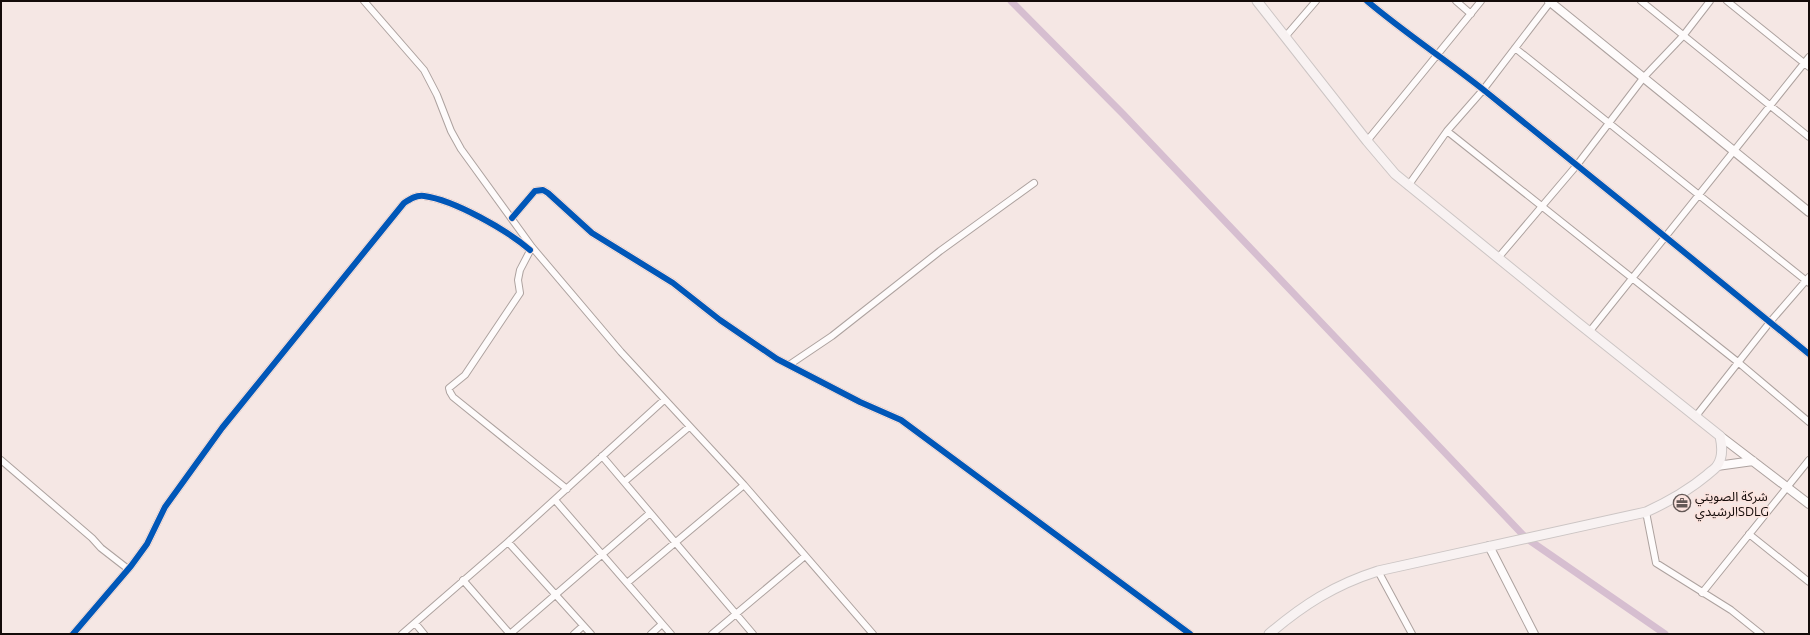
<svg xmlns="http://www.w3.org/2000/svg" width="1810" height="635" font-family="Ubuntu,'Noto Sans Arabic',sans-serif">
<rect width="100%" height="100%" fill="#f5e7e4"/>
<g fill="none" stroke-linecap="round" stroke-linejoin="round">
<path stroke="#d6bed0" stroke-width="7" d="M1011,1L1123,114L1526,538L1665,634"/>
<defs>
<path id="street" d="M364,1L424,70L437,95L451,131L461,149L532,247L621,352L744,485L873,634
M1367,1C1405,33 1446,60 1485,91C1593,178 1702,266 1809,354
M1456,1L1471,14
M1641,1L1809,137
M1727,1L1809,67
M1285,37L1316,1
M1515,48L1809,283
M1447,131L1739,363L1809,422
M1367,141L1481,1
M1408,186L1447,131L1483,90L1551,1
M512,218L535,191L543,190L548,193L592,233L673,283L720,320L777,359L860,402L901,420L1190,634
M532,247L520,270L518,280L520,293L465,375L449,388L450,392L453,397L567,489
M1498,258L1577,165L1644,77L1683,36L1710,1
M1590,331L1809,57
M789,365L832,336L940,251L1034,183
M1696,416L1770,322L1809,277
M602,456L753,634
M1,460L92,538L101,548L128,569
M624,482L689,427
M555,500L671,634
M1646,512L1656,563L1731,610L1761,634
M1749,534L1809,582
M508,542L591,634
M1378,571L1412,634
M463,580L510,634
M627,583L744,485
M1702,593L1809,460
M415,623L424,634
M73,634L131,566L147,544L165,507L222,428L404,203C410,199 416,195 424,196C454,200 507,230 530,250
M402,634L508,542L664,400
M510,634L650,513
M574,634L583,626
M651,634L662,624
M712,634L805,556"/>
<path id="secondary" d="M1549,1L1809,212
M1720,436L1809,504
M1717,466L1753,461
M1489,546L1534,634"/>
<path id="primary" d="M1257,1L1367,141L1395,174L1577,322L1720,436C1722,445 1723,458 1717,466C1715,469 1710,472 1707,475C1689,490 1668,502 1646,512L1378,571C1334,585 1303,605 1269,634"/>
</defs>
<use href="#street" stroke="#ada29f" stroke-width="8"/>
<use href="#secondary" stroke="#ada29f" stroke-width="10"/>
<use href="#primary" stroke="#ccc5c4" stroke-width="11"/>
<use href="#street" stroke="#fefbfb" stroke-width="6"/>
<use href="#secondary" stroke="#fefbfb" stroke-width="8"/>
<use href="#primary" stroke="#f8f2f2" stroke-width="9"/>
<defs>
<path id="cycleway" d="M1367,1C1405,33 1446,60 1485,91C1593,178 1702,266 1809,354
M512,218L535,191L543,190L548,193L592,233L673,283L720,320L777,359L860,402L901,420L1190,634
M73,634L131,566L147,544L165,507L222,428L404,203C410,199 416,195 424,196C454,200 507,230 530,250"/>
</defs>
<use href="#cycleway" stroke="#fbe3de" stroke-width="8"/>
<use href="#cycleway" stroke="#0057b8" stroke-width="6"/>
</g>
<defs>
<symbol id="office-ring" viewBox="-11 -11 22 22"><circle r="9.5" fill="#fbe3de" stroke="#635856" stroke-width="1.5"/><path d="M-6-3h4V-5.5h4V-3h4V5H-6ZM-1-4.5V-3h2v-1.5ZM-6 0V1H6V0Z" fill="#635856"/></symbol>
</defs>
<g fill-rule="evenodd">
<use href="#office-ring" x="1672" y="493" width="20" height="20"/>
</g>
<g text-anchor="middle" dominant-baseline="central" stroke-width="3.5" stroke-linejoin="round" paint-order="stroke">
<g font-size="13" fill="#140b09" stroke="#fbe3de" text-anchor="start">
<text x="1695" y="496">شركة الصويتي<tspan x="1695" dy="15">الرشيديSDLG</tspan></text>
</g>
</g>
<rect width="1810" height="635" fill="none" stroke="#140b09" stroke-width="4"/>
</svg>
